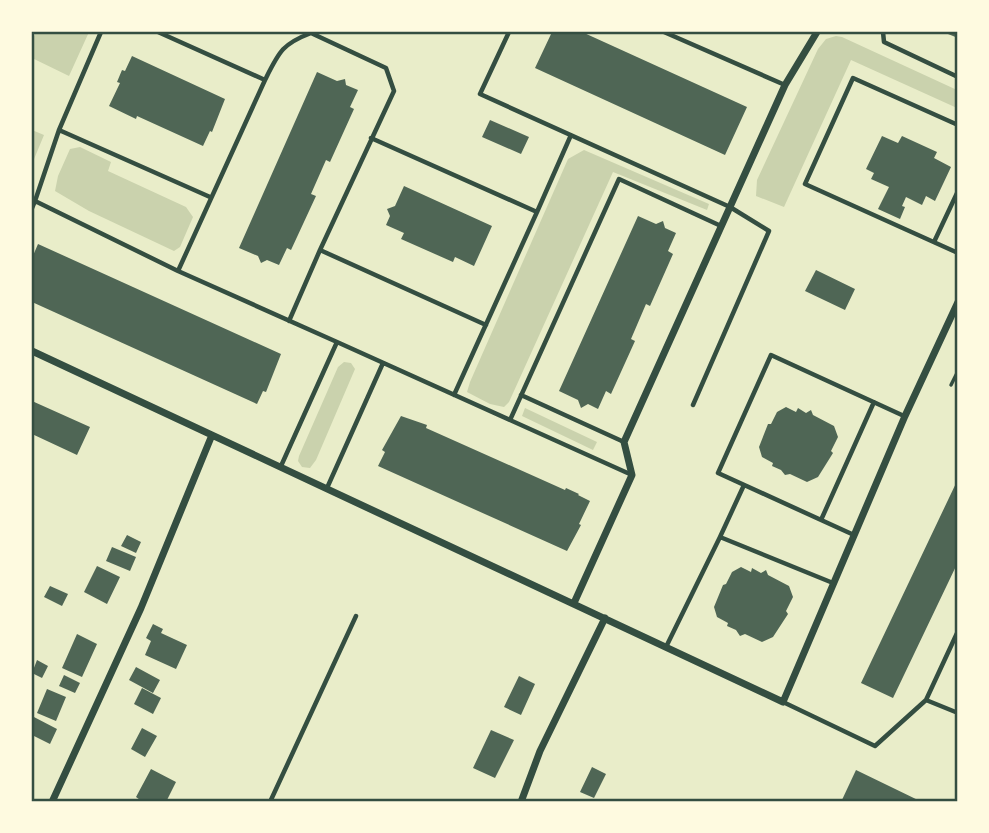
<svg xmlns="http://www.w3.org/2000/svg" width="989" height="833" font-family="Lora,serif">
<rect width="100%" height="100%" fill="#e9edc9"/>
<path fill="#cad2ad" d="M36,32H89L69,76L32,58V41Z
M836,36L842,37L957,90V108L851,60L784,207L756,196L757,180L818,49L826,39Z
M32,130L44,135L32,164Z
M80,147L111,162L108,171L186,207L193,217L180,247L174,251L89,211L55,191L58,176L70,149Z
M584,150L709,204L707,210L613,172L509,402L504,407L490,404L467,392L470,382L568,159Z
M344,362L351,363L355,369L316,460L310,468L302,467L298,461L299,456L338,367Z
M525,408L597,442L593,450L522,416Z"/>
<path fill="#4f6655" d="M552,32H582L747,107L725,155L535,68Z
M943,32H958V38Z
M132,56L225,99L212,132L210,131L203,146L137,116L136,119L109,106L120,83L117,82L122,70L125,71Z
M317,72L337,81L345,79L346,85L358,90L350,107L354,109L330,162L326,160L311,194L316,196L291,250L287,248L279,265L267,260L261,263L258,256L239,248Z
M490,120L529,137L521,154L482,137Z
M882,136L898,143L902,136L937,152L934,158L951,167L935,201L926,196L922,205L906,197L902,206L905,207L900,219L878,209L889,187L871,179L874,173L866,169Z
M404,186L492,226L474,266L455,257L453,262L401,239L404,233L386,225L390,216L387,209L395,206Z
M638,216L656,224L663,221L665,228L676,233L668,251L673,254L650,306L646,304L631,339L635,341L611,394L606,391L598,409L588,404L581,408L578,400L559,391Z
M38,244L281,354L266,392L263,391L257,404L32,302V258Z
M816,270L855,289L845,310L805,291Z
M32,401L90,427L77,455L32,434Z
M786,407L796,412L798,408L806,413L811,410L813,415L834,426L838,437L831,451L833,453L818,477L807,482L790,474L785,475L781,470L772,466L773,463L762,457L759,447L768,424H771L777,412Z
M401,416L427,425L426,428L565,490L566,488L579,494L578,495L590,501L579,524L581,525L567,551L378,466L385,452L382,450Z
M958,479V562L893,698L861,683Z
M127,535L141,542L136,553L121,546Z
M112,547L136,557L130,571L106,561Z
M97,566L120,577L107,604L84,592Z
M741,567L751,572L752,568L761,573L766,570L768,575L789,586L793,597L786,611L788,614L773,637L762,642L745,634L740,636L736,630L727,626L728,623L717,617L714,607L723,585L726,584L732,572Z
M50,586L68,594L62,606L44,597Z
M153,624L163,629L161,633L187,645L176,669L145,655L151,641L146,638Z
M77,634L97,644L82,677L62,668Z
M37,660L48,666L42,678L32,673Z
M136,667L160,680L153,693L129,680Z
M64,675L80,683L75,693L59,686Z
M519,676L535,684L521,715L504,707Z
M142,688L161,698L153,714L134,704Z
M47,689L66,697L56,721L37,713Z
M32,716L57,729L50,744L32,735Z
M142,728L157,736L145,757L131,749Z
M491,730L514,740L495,778L473,768Z
M592,767L606,774L594,798L580,792Z
M151,769L176,782L166,802H143L136,797Z
M856,770L922,802H841Z"/>
<g fill="none" stroke-linecap="round" stroke-linejoin="round">
<path stroke="#344e41" stroke-width="3.5" d="M951,385L958,371"/>
<path stroke="#344e41" stroke-width="4.5" d="M101,32L59,130L210,197
M509,32L480,94L730,207L769,231L693,405
M664,32L785,85
M883,32L884,42L958,77
M265,80C279,52 282,44 311,33L386,68L394,91L320,250L486,325
M958,125L853,78L805,184L958,253
M371,138L537,212L571,135
M35,201L59,130
M32,208L35,201L178,271L265,80L158,32
M934,242L958,191
M178,271L337,342L281,466
M289,321L320,250
M337,342L632,475
M454,395L537,212
M521,395L624,442
M510,420L619,179L721,226
M327,488L383,363
M821,520L874,402
M854,535L718,473L771,355L904,416
M720,537L744,485
M666,647L720,537L833,583
M926,700L958,631
M783,702L875,746L926,700L958,713
M270,802L356,616"/>
<path stroke="#344e41" stroke-width="7" d="M32,351L783,702L905,416L958,302
M574,603L632,475L624,442L785,85L817,32
M52,802L141,608L212,435
M521,802L540,751L605,618"/>
</g>
<rect width="989" height="833" fill="none" stroke="#fefae0" stroke-width="66"/>
<rect x="33" y="33" width="923" height="767" fill="none" stroke="#344e41" stroke-width="2.5"/>
</svg>
